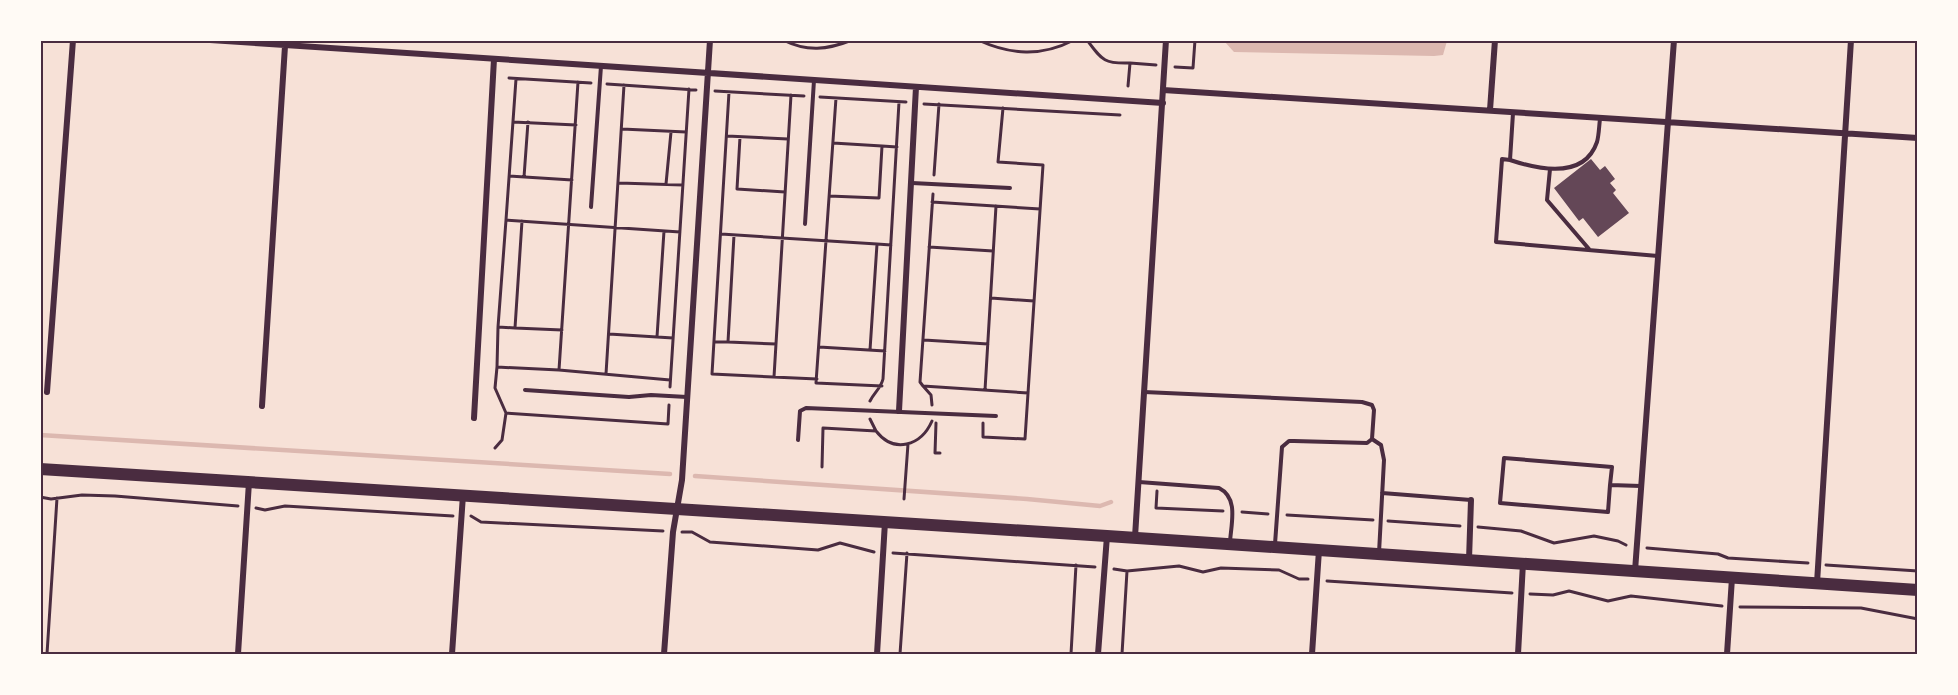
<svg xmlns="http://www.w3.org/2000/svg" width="1958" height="695" font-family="Rubik,sans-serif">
<rect width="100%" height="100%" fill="#f7e1d7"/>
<path fill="#dcb8b0" d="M1224,41H1447L1443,55L1434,56L1234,52Z"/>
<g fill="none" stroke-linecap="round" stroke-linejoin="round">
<path stroke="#dcb8b0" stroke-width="4.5" d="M40,435L670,474
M695,476L1027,499L1100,506L1111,502"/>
</g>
<path fill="#644757" d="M1591,159L1600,170L1605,166L1615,179L1610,183L1616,190L1613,193L1629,213L1598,237L1583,218L1579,221L1554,188Z"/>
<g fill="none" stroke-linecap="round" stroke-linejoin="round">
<path stroke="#4a2c40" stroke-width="3" d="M783,40C807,52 827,50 852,40
M978,40C1011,55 1041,57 1074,40
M1087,40C1102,60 1104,64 1130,63
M1175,67L1193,68L1195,40
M509,78L591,83
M516,79L506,220L680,232
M578,82L559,370L670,380
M607,84L696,90
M1128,86L1130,63L1156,65
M715,91L804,96
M729,92L712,374L817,379
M820,97L906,102
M836,98L816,383L882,386
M924,104L1120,115
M513,122L576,125
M622,129L686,132
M727,136L788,139
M740,137L737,189L785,192
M833,143L882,146
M934,175L939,104
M509,176L572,180
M524,177L528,122
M619,183L683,185
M666,184L671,132
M829,196L879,198L882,146L897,147
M932,202L1040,209
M522,221L515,328L562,330
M721,234L877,244
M734,235L728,342L776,344
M929,247L993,251
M991,298L1034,301
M498,327L506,220
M609,334L673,338
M657,337L664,231
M924,340L988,344
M714,342H728
M819,347L885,351
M870,350L877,244L891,245
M497,367L498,327L515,328
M606,374L624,85
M774,377L791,95
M923,386L920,382L933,194
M670,387L689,89
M985,390L996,206
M870,401C874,393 881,388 883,379L899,102
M932,405L931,395L923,386L1028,393
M506,413L668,424L669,405
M870,419L876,431
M936,423L935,453H940
M983,423V437L1025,439L1043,165L998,162L1003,108
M495,448L502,440L506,413L495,388L497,367L559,370
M822,467L823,428L876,431C894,454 921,446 932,421
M1157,491L1156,508L1223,511
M40,497L51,499L82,495L115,496L238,506
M904,499L908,444
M256,508L265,510L285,506L453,516
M1242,512L1268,514
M1287,515L1373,520
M471,516L481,522L663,531
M1388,521L1460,526
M1478,527L1521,531L1554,543L1594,536L1618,541L1626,545
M682,532H692L710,542L818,550L840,543L874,552
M1647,548L1718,554L1728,558L1808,563
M893,553L1095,567
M1826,565L1918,571
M1114,569L1127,571L1179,566L1203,572L1221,568L1279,570L1299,579H1308
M1327,581L1512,593
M1530,594L1553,595L1569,591L1608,601L1631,596L1722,606
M1740,607L1861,608L1918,619
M47,654L57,498
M900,654L907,553
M1071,654L1076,565
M1122,654L1127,571"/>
<path stroke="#4a2c40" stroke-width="4" d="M1513,113L1510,160L1502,159L1496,242L1658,256
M1510,160C1537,169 1584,180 1597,142C1599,135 1599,126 1600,119
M1550,169L1547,200L1589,249
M912,183L1010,188
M591,207L601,66
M805,224L814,80
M525,390L629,397L651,395L687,397
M1144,392L1362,402L1372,405L1374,410L1372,439L1367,443L1294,441H1289L1282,447L1275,544
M1372,439L1381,445L1384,460L1379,553
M798,440L800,411L806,408L996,416
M1139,482L1219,488C1239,498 1231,524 1230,542
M1610,485L1608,512L1500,503L1504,458L1612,467L1610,485L1641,486
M1382,493L1471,500"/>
<path stroke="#4a2c40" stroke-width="6" d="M210,40L1163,103
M1163,90L1918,138
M1490,110L1495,40
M47,392L73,40
M262,406L285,46
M899,411L916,87
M474,418L494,59
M1135,537L1166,40
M1469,560L1471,500
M1635,571L1674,40
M1817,583L1851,40
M238,654L249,482
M452,654L463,495
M664,654L673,532L682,480L710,40
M877,654L885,522
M1098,654L1107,536
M1312,654L1319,550
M1518,654L1523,563
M1727,654L1732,578"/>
<path stroke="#4a2c40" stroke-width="12" d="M40,469L1107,536L1918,590"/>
</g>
<rect width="1958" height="695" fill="none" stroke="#fffaf5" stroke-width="84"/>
<rect x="42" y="42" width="1874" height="611" fill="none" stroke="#4a2c40" stroke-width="2"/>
</svg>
